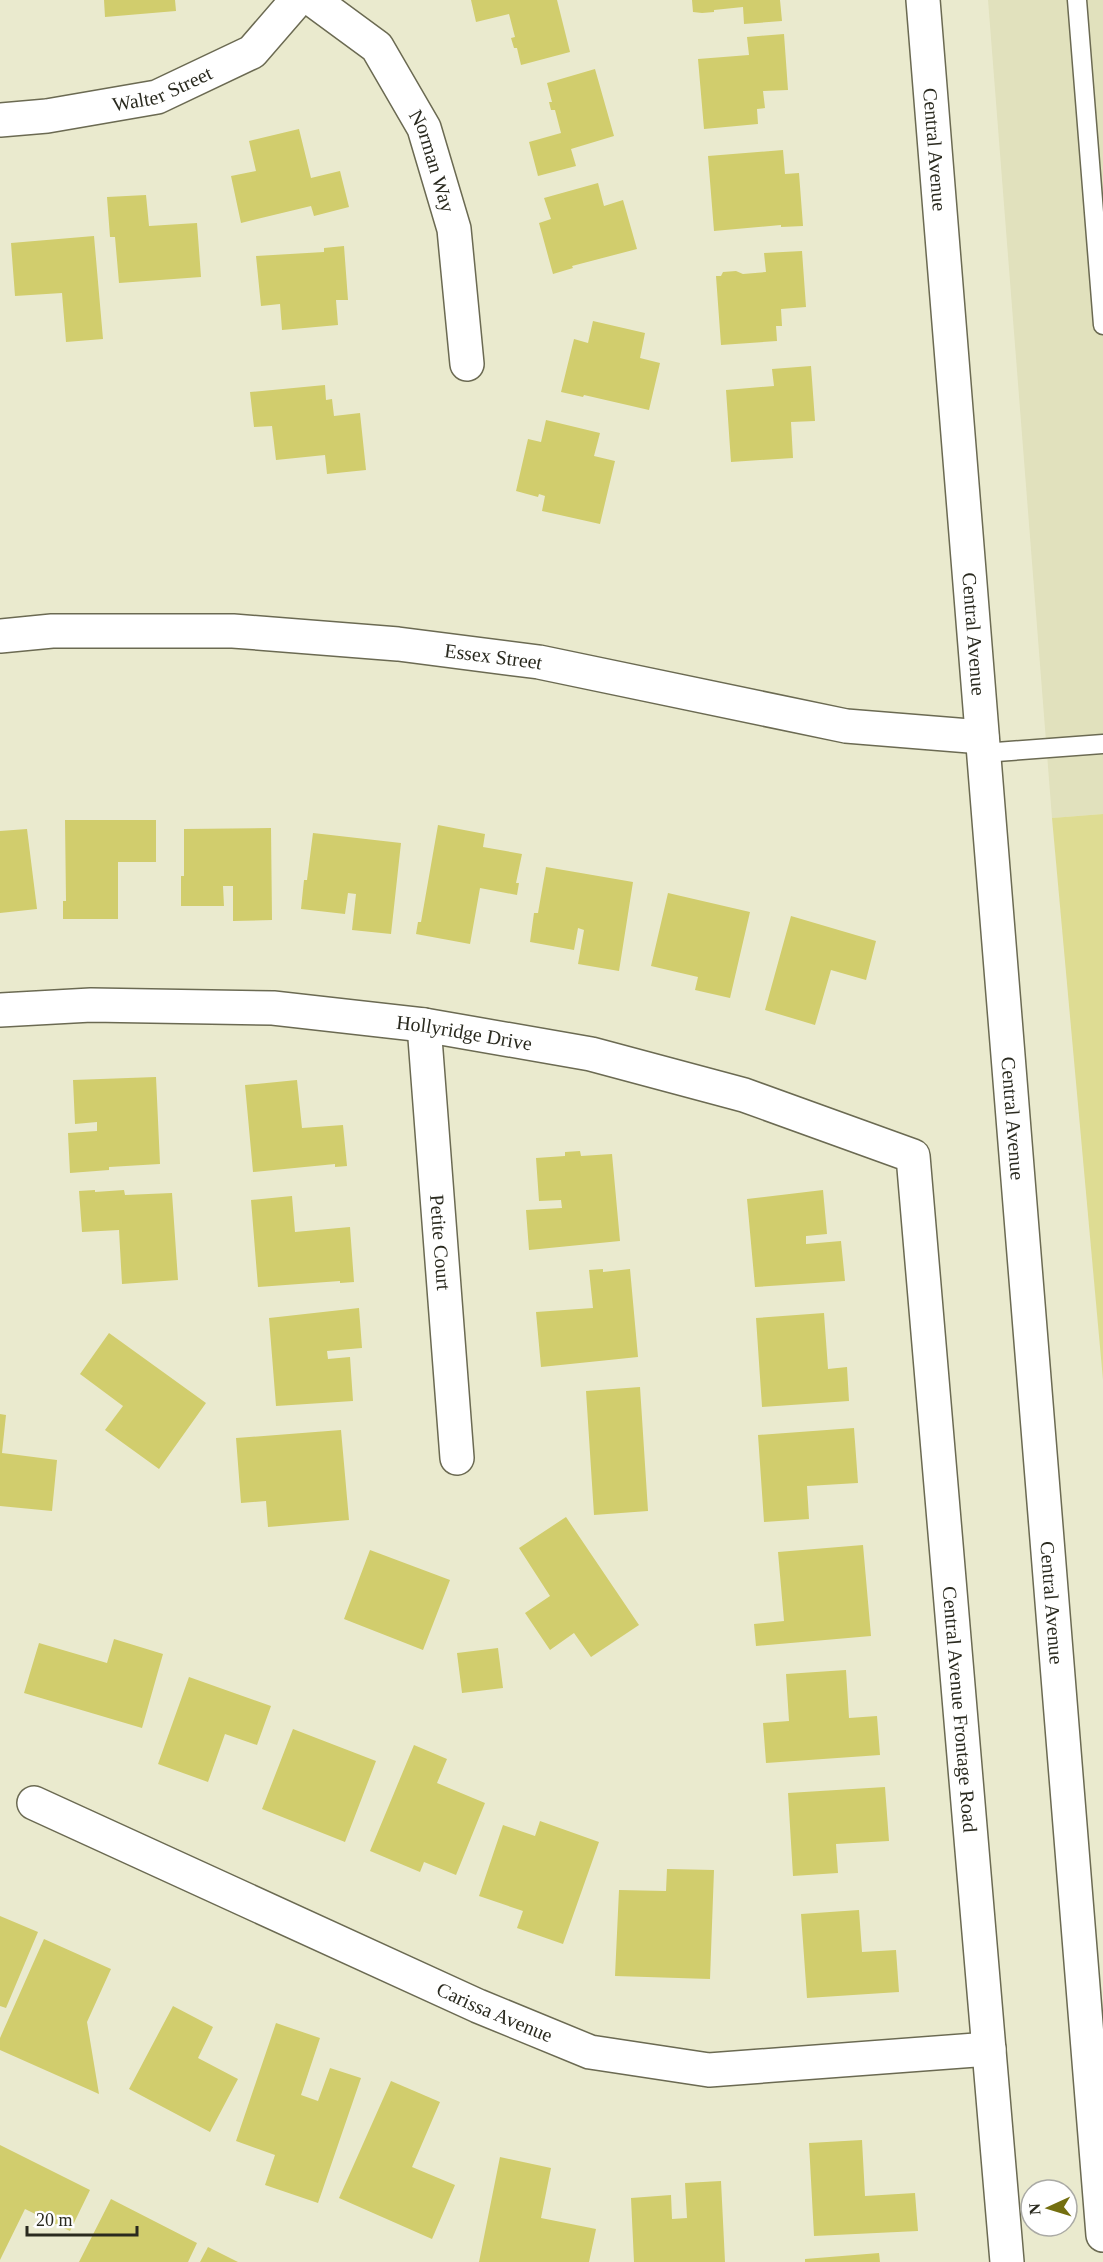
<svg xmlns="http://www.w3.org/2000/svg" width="1103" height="2262" font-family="'Times New Roman',serif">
<rect width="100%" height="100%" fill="#eaeace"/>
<path fill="#e1e1bd" d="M988,0H1103V814L1052,818Z"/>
<path fill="#dedc93" d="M1103,814V1380L1052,818Z"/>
<path fill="#d1cd6d" d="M104,0H175L176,11L105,17Z
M471,0H557L570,52L521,65L517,48H514L511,38L515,37L509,14L476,22Z
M692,0H780L782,21L744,24L743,7L714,10V12L702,13L693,12Z
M784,34L788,90L763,91L765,108L757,109L758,124L704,129L698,59L749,55L747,37Z
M595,69L614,136L571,149L576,166L538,176L529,142L561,133L555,110H551L549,102H552L547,83Z
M299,129L311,178L340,171L349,207L314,216L311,206L241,223L231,176L256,171L249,141Z
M783,150L785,174L799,173L803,226L781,227V225L714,231L708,156Z
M598,183L604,206L623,200L637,249L572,266L573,268L553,274L539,223L551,219L544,198Z
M146,195L149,226L197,223L201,277L119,283L115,237H110L107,197Z
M94,236L103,339L66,342L62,293L15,296L11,243Z
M344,246L348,300H336L338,325L282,330L280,304L261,306L256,256L324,252V248Z
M802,251L806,307L781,309L782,326H776L777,341L721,345L716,276H721L723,272L736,271L743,274L766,272L764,253Z
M593,321L645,333L640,358L660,363L649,410L584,395L583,397L561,392L574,339L588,343Z
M811,366L815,421L791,422L793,458L731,462L726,390L774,386L772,369Z
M325,385L326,400L332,399L334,416L360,413L366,470L327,474L325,455L276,460L272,426L254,427L250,392Z
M546,420L600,433L594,456L615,461L600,524L542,511L545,496L539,494L538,497L516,491L528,439L541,442Z
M65,820H156V862H118V919H63V901H66Z
M438,825L485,834L483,847L522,854L516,883H519L517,895L480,888L470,944L416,934L418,922H421Z
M271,828L272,920L233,921V886H223L224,906H181V876H184V829Z
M27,829L37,909L0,913V831Z
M313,833L401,843L391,934L352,930L356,894L348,893L345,914L301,909L304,880H307Z
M546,867L633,882L619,971L578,964L584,930L578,928L574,950L530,942L534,913H538Z
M668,893L750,912L730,998L695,990L698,977L651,966Z
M791,916L876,941L866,980L831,970L815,1025L765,1010Z
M156,1077L160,1164L109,1167V1170L70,1173L68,1133L97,1131V1122L75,1124L73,1080Z
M297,1080L302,1128L343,1125L347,1166L335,1167V1164L253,1172L245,1085Z
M580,1151L581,1156L612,1154L620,1241L529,1250L526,1210L562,1208L561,1200L539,1201L536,1158L565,1156V1152Z
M95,1190V1192L124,1190L125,1195L172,1193L178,1280L122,1284L119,1230L82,1232L79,1191Z
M823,1190L827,1234L806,1236V1244L841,1241L845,1281L755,1287L747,1199Z
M292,1196L295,1232L350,1227L354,1282L340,1283V1281L258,1287L251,1200Z
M603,1269V1272L630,1269L638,1357L541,1367L536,1312L593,1308L589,1270Z
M359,1308L362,1348L327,1351L328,1359L350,1357L353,1401L276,1406L269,1318Z
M824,1313L828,1369L847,1367L849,1401L762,1407L756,1318Z
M109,1333L206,1403L159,1469L105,1430L123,1406L80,1374Z
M640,1387L648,1511L594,1515L586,1391Z
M0,1414L6,1415L2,1453L57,1460L52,1511L0,1506Z
M854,1428L858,1483L807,1486L809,1519L764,1522L758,1435Z
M341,1430L349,1520L268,1527L266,1501L241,1503L236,1438Z
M566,1517L639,1625L591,1657L574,1633L550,1650L525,1613L550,1596L519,1548Z
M863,1545L871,1636L756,1646L754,1624L784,1621L778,1552Z
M370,1550L450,1580L423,1650L344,1619Z
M114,1639L163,1654L142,1728L24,1693L39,1643L107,1663Z
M498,1648L503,1688L462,1693L457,1653Z
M846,1670L849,1718L877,1716L880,1755L766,1763L763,1723L789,1721L786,1674Z
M189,1677L271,1706L257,1745L225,1734L208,1782L158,1764Z
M293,1729L376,1761L345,1842L262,1809Z
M414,1745L447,1759L437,1783L485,1803L456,1875L424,1862L420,1872L370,1851Z
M885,1787L889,1841L836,1844L838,1873L793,1876L788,1793Z
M540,1821L599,1842L563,1944L517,1928L523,1911L479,1896L503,1825L535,1836Z
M667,1869L714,1870L710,1979L615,1976L619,1890L666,1891Z
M859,1910L862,1952L896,1950L899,1992L807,1998L801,1914Z
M0,1916L38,1932L6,2008L0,2006Z
M44,1939L111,1969L87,2022L99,2094L0,2050V2038Z
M173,2006L213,2027L198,2058L238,2079L210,2132L129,2089Z
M276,2023L320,2038L301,2095L318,2101L330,2068L361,2078L318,2203L265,2185L275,2155L236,2141Z
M391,2081L440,2102L412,2167L455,2185L432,2239L339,2198Z
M862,2140L865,2196L915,2193L918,2231L814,2236L809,2143Z
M0,2145L90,2190L70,2231L25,2209L0,2260Z
M500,2157L551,2168L541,2218L596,2229L589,2262H479Z
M721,2181L725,2262H634L631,2198L671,2195L672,2219L687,2218L685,2183Z
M111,2199L197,2243L188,2262H79Z
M208,2247L238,2262H200Z
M879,2253L880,2262H805V2259Z"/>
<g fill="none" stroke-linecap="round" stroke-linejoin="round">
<defs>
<path id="lane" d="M1077,0L1103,325
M983,753L1103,744"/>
<g id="street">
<path id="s1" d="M313,0L377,47L424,128L454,229L467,364"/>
<path id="s2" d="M0,120L47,116L157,97L252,52L297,0"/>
<path id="s3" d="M0,1010L91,1005L273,1008L424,1025L591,1054L744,1095L913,1156L1007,2262"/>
<path id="s4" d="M424,1025L457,1458"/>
<path id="s5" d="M34,1803L478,2006L590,2052L709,2070L989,2049"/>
</g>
<g id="secondary">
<path id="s6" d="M923,0L1103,2235"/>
<path id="s7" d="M0,636L52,631H233L398,644L539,662L846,726L982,737"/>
</g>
</defs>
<use href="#lane" stroke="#6b6a52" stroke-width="21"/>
<use href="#street" stroke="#6b6a52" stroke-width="36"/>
<use href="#secondary" stroke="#6b6a52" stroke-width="36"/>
<use href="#lane" stroke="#fff" stroke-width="18"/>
<use href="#street" stroke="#fff" stroke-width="33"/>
<use href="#secondary" stroke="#fff" stroke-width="33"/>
</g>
<g text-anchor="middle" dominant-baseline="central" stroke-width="4.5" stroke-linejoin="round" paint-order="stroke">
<g font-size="20" fill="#2a2a1f" stroke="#fff">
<text stroke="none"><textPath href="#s2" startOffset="166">Walter Street</textPath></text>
<text stroke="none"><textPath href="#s6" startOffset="150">Central Avenue</textPath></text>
<text stroke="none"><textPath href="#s1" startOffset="207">Norman Way</textPath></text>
<text stroke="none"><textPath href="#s6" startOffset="636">Central Avenue</textPath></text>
<text stroke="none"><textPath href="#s7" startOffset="495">Essex Street</textPath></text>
<text stroke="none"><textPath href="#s3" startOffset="466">Hollyridge Drive</textPath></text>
<text stroke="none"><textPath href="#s6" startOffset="1122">Central Avenue</textPath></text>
<text stroke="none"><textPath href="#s4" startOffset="218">Petite Court</textPath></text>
<text stroke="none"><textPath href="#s6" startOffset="1608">Central Avenue</textPath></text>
<text stroke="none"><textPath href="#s3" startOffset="1488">Central Avenue Frontage Road</textPath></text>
<text stroke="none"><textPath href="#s5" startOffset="506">Carissa Avenue</textPath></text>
</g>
</g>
<g transform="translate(1049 2208) rotate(266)"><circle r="28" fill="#ffffff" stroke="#aaaaa5" stroke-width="1.5"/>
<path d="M0-4.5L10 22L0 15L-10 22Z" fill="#746f10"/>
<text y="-9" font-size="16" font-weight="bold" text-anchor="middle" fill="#2a2a1f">N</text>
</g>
<path d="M27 2226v9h110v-9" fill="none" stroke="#2a2a1f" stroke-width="3"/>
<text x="36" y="2226" font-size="18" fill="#2a2a1f" stroke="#ffffff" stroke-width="4.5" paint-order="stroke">20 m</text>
</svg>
